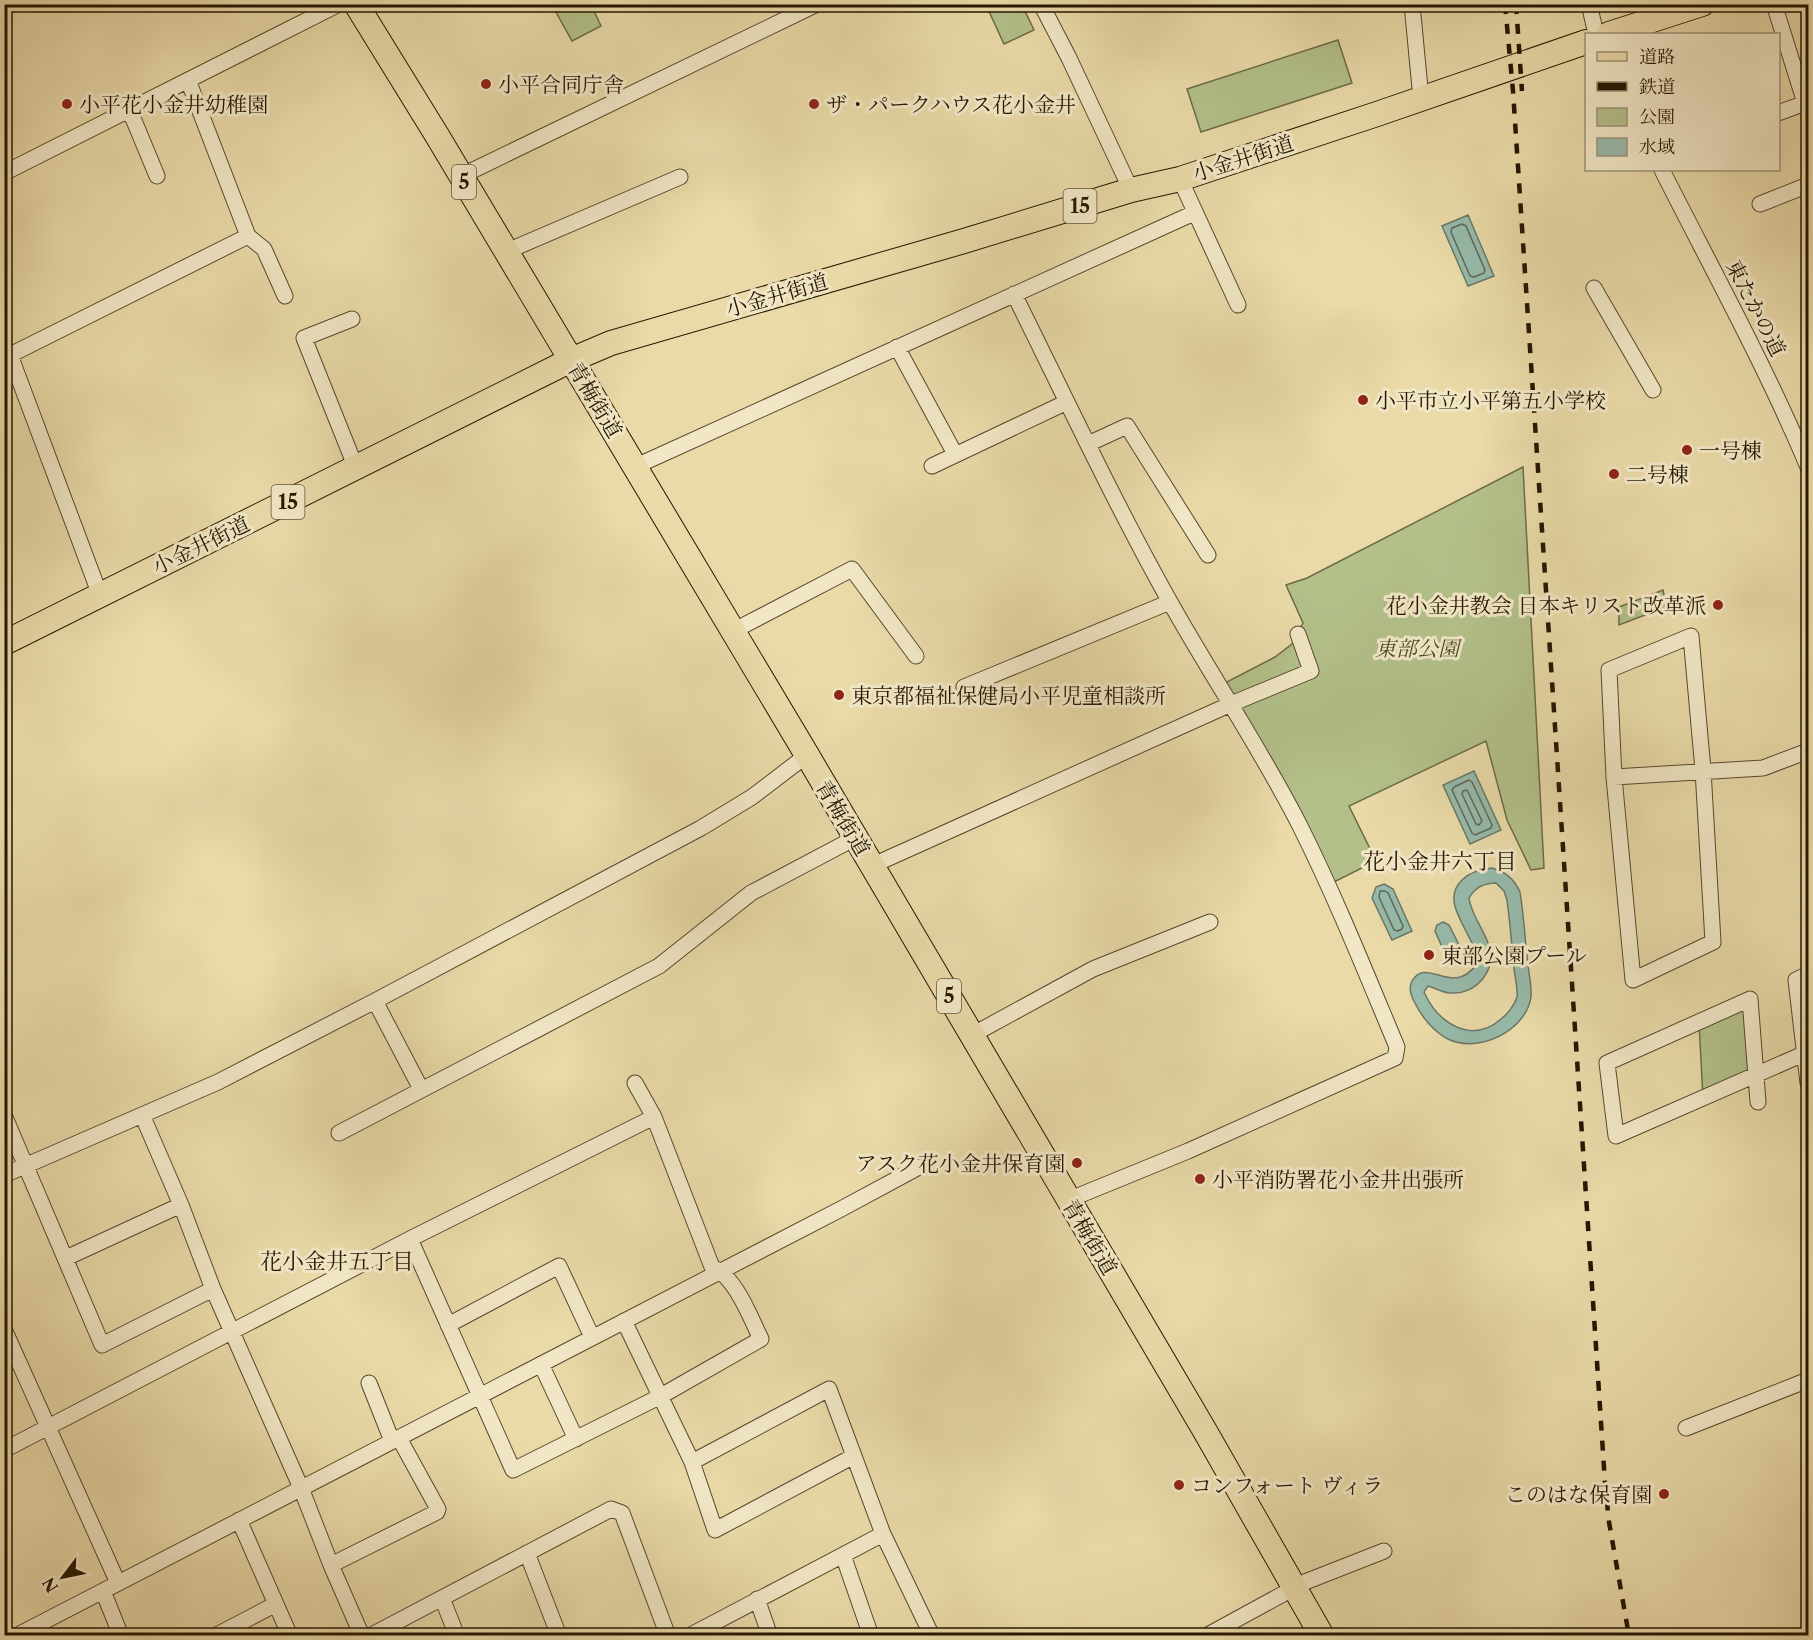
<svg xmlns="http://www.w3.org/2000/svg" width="1813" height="1640" font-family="'Libre Caslon Text','Noto Serif JP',serif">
<rect width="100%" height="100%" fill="#e9daa8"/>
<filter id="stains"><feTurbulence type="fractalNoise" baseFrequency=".00333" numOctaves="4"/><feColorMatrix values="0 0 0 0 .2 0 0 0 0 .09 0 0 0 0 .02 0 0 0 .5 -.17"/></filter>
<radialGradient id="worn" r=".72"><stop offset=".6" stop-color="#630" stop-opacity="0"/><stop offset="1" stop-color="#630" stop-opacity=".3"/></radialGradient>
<path fill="#b3c08a" stroke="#6c6b46" stroke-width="1.5" d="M552,5H591L601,26L572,41Z
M986,5H1022L1034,30L1004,44Z
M1338,40L1352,83L1201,132L1187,89Z
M1523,467L1544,868L1531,870L1507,820L1486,741L1349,806L1376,861L1324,887L1294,826L1217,687L1275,657L1292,644L1303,623L1286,585L1307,578Z
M1663,590L1666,607L1619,625V607Z
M1750,999L1756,1076L1703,1098L1699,1023Z"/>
<path fill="#97baab" stroke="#697867" stroke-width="1.5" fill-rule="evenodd" d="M1468,215L1494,276L1468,286L1442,226Z
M1474,771L1501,830L1470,844L1443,785Z
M1492,868C1506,872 1514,879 1520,892C1524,916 1525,941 1528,965C1529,975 1532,987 1531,997C1526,1031 1478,1054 1448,1039C1434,1032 1421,1016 1415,1003C1411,996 1408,988 1412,981C1427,956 1452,997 1476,965C1481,938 1436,905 1462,880C1470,872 1481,869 1492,868ZM1496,883L1504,891L1507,900C1510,923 1512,946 1514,969C1515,977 1518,988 1517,997C1515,1004 1507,1015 1501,1019C1471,1045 1438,1023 1424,992L1428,986C1436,988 1443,993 1451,993C1476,995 1497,970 1489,946C1484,929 1471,915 1469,898C1475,887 1484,883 1496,883Z
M1384,884L1393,889L1412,931L1392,940L1372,898L1376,887Z
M1443,922L1449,925L1461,949L1446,956L1435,931L1437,925Z"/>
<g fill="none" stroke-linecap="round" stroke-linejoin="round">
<path stroke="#5e6856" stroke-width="1.5" d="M1462,224L1466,226L1485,270L1484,273L1474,277L1470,276L1451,232L1452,228Z
M1469,780L1472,782L1492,825L1491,828L1475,835L1472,833L1452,790L1454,787Z
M1467,790L1482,821L1479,825L1476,824L1462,794L1463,791Z
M1385,891L1388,893L1403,926L1402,929L1398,931L1394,930L1379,897L1380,891Z"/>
<defs>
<path id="street" d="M1041,4L1069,58L1131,190
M1412,4L1421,99
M1589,4L1596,34
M1774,4L1805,103
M188,80L248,236L264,249L285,296
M130,111L157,176
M1778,113L1808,102
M1662,170C1712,269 1765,365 1808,467
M4,173L339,4
M461,176L817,4
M1180,179L1238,305
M1760,204L1808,185
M505,252L680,177
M1594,288L1653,390
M1014,294C1065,397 1114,502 1170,602C1212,677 1261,749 1300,826C1336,898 1366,973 1397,1047L1395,1058L1188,1151L1068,1200
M352,319L304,338L356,468
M897,347L955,454
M1088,444L1127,426L1208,555
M932,466L1067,402
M634,467L1194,213
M100,595L10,355L248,236
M733,631L852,569L916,656
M1691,636L1703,770L1713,942L1633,980L1614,777L1609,670Z
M964,687L1170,602
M1614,777L1763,768L1808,751
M871,866L1231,704L1311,671L1298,634
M1808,974L1796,980L1808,1083
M375,1001L421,1089
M972,1035L1093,969L1210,922
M1758,1102L1750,999L1607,1063L1616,1136L1808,1052
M4,1115L102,1345L213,1289
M143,1117L181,1205L213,1289L301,1488L331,1565L362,1636
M339,1133L659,966L751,893L855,838
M4,1175L218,1082L375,1001L701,828L752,797L807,755
M410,1239L513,1470L661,1396L761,1339C750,1317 736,1277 712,1267L654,1117L635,1083
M66,1258L181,1205
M624,1321L692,1462L715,1530L854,1456
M448,1325L559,1266L592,1337
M4,1329L118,1583
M541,1364L576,1439
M369,1383L392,1441
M1686,1428L1808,1380
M4,1450L410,1239L654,1117
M692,1462L829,1389L883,1534L932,1636
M239,1520L290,1636
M527,1553L559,1636
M843,1555L871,1636
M331,1565L437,1512L438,1509L399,1438
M103,1591L121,1636
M442,1598L457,1636
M757,1599L770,1636
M16,1636L841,1209L919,1167
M215,1636L276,1604
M370,1636L611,1509L622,1513L668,1636
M689,1636L883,1534
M1206,1636L1305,1582L1384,1551"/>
<path id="primary" d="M356,4L438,137L807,755L1205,1431L1322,1636
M1609,34L1702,4
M4,643L571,360L611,343L964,241L1131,190L1180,179L1377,114L1586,42"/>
</defs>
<use href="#street" stroke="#55472b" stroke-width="17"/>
<use href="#primary" stroke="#241601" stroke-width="26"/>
<use href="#street" stroke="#f1e7c6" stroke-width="15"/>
<use href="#primary" stroke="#e9daa8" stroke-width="24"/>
<path stroke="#241601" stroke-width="4.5" stroke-dasharray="10 10" stroke-linecap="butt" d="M1505,4L1513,91L1605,1483L1609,1522L1629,1636
M1516,4L1522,91"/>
</g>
<g fill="#8f2418" stroke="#f1e7c6" stroke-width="2">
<circle cx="486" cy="84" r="6"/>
<circle cx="67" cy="104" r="6"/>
<circle cx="814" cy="104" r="6"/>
<circle cx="1363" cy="400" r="6"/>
<circle cx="1687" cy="450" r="6"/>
<circle cx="1614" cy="474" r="6"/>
<circle cx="1718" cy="605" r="6"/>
<circle cx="839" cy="695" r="6"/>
<circle cx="1429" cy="955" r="6"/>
<circle cx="1077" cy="1163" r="6"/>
<circle cx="1200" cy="1179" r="6"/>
<circle cx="1179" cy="1485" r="6"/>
<circle cx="1664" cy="1494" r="6"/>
</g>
<g text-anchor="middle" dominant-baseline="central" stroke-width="6" stroke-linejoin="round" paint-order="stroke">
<g fill="#f1e7c6" stroke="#62553c" stroke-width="1.5">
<rect x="452" y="165" width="24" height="34" rx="4.5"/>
<rect x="1063.5" y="189" width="33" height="34" rx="4.5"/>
<rect x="271.5" y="485" width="33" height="34" rx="4.5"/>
<rect x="937" y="979" width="24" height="34" rx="4.5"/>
</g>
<g font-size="20" font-weight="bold" fill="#241601">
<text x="464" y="182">5</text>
<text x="1080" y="206">15</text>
<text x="288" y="502">15</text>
<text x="949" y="996">5</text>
</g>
<g font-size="21" fill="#241601" stroke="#f1e7c6" text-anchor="start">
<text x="498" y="84">小平合同庁舎</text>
<text x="79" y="104">小平花小金井幼稚園</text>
<text x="826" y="104">ザ・パークハウス花小金井</text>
<text x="1375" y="400">小平市立小平第五小学校</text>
<text x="1699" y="450">一号棟</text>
<text x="1626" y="474">二号棟</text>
<text x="1706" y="605" text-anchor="end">花小金井教会 日本キリスト改革派</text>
<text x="851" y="695">東京都福祉保健局小平児童相談所</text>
<text x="1441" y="955">東部公園プール</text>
<text x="1065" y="1163" text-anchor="end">アスク花小金井保育園</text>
<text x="1212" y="1179">小平消防署花小金井出張所</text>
<text x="1191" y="1485">コンフォート ヴィラ</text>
<text x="1652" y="1494" text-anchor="end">このはな保育園</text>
</g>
<g font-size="21" fill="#241601" stroke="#f1e7c6">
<text transform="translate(1243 158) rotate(-18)">小金井街道</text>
<text transform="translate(777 295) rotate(-16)">小金井街道</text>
<text transform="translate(1756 308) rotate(63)">東たかの道</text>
<text transform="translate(595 400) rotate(59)">青梅街道</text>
<text transform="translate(201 545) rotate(-26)">小金井街道</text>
<text transform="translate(843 818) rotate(59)">青梅街道</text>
<text transform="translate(1090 1237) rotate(59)">青梅街道</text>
</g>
<g font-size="21" font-style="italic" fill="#4f492a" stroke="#f1e7c6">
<text x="1417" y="648">東部公園</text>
</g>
<g font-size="22" fill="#241601" stroke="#f1e7c6">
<text x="1440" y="861">花小金井六丁目</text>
<text x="337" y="1261">花小金井五丁目</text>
</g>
</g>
<rect width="1813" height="1640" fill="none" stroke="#e9daa8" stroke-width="24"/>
<rect x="6" y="6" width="1801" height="1628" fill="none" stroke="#241601" stroke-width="3"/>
<rect x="12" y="12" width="1789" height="1616" fill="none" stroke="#241601" stroke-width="1.5"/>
<rect x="1585" y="33" width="195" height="138" fill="#f1e7c6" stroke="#9f9377" stroke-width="1.5"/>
<rect x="1597" y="52" width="30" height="9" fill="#e9daa8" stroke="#9f9377" stroke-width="1.5"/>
<text x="1639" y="63" font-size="18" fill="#241601">道路</text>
<rect x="1597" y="82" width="30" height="9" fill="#241601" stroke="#9f9377" stroke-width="1.5"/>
<text x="1639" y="93" font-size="18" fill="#241601">鉄道</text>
<rect x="1597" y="108" width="30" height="18" fill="#b3c08a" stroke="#9f9377" stroke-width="1.5"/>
<text x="1639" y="123" font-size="18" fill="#241601">公園</text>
<rect x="1597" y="138" width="30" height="18" fill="#97baab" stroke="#9f9377" stroke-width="1.5"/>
<text x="1639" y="153" font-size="18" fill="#241601">水域</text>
<g transform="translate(63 1577) rotate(238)" stroke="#f1e7c6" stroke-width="4.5" paint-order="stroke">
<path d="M0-4.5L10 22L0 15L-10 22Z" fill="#241601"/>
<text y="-9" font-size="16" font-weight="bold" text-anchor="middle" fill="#241601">N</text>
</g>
<rect width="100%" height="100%" filter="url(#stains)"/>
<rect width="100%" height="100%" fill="url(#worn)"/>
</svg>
